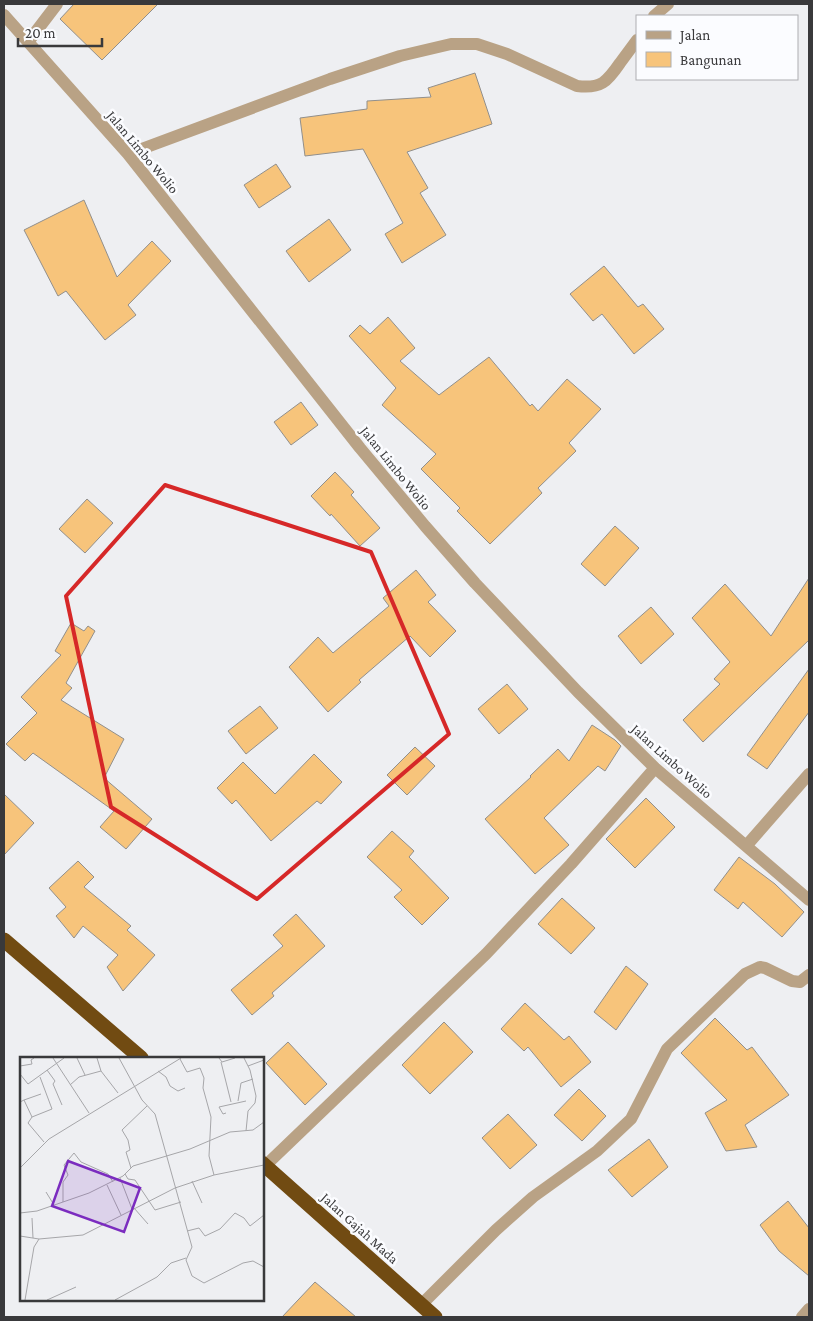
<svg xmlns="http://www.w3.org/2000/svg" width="813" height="1321" font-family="'Crimson Pro',serif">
<rect width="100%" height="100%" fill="#eeeff2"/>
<path fill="#f7c47b" stroke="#918f8c" d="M74,4H158L102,60L60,19Z
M475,73L492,124L407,152L428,188L420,193L446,235L402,263L385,234L403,223L363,149L305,156L300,118L367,109V101L431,97L428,88Z
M276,164L291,187L259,208L244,185Z
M84,200L117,277L152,241L171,261L128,305L136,315L105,340L66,291L58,296L24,230Z
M329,219L351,250L309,282L286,251Z
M604,266L638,307L643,304L664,329L634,354L602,314L593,321L570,294Z
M388,317L415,348L400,361L439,395L489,357L530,406L532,404L538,411L567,379L601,409L569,443L576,451L538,488L542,493L490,544L457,511L460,508L421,469L436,454L382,405L396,388L349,336L360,325L370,334Z
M301,402L318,425L291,445L274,422Z
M335,472L354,492L351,495L380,528L360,546L331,514L330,516L311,496Z
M87,499L113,523L85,553L59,529Z
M615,526L639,548L605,586L581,564Z
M416,570L436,595L428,602L456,631L430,657L410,636L359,680L361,682L328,712L289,667L318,637L333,653L389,606L383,598Z
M809,578V640L703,742L683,720L720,684L714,679L730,662L692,618L725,584L771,636Z
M651,607L674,634L641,664L618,636Z
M71,623L84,631L88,626L95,631L66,683L72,688L61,700L124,739L104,778L152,819L126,849L100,827L114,811L33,753L25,761L6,744L37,713L21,697L61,655L55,651Z
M809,669V712L767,769L747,755Z
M507,684L528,709L499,734L478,709Z
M260,706L278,728L246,754L228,731Z
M592,725L615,740L621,746L605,771L598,766L544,818L569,845L535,874L485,819L531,777L530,776L558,749L569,761Z
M415,747L435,766L407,795L387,775Z
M314,754L342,782L321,804L317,801L271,841L236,800L232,804L217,788L243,762L275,794Z
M4,794L34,823L4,855Z
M646,798L675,827L635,868L606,839Z
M392,831L414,851L409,857L449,898L422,925L394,897L402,890L367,857Z
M739,857L775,884L804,912L782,937L743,902L738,909L714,890Z
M78,861L94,877L84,887L131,926L127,930L155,955L123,991L107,967L118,955L83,926L74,938L56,916L66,907L49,888Z
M562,898L595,928L571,954L538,924Z
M296,914L325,946L272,993L274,996L252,1015L231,990L283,946L273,935Z
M626,966L648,984L616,1030L594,1012Z
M525,1003L564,1040L569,1036L591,1062L561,1087L528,1047L524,1051L501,1029Z
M715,1018L747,1050L752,1047L789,1095L745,1125L757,1147L726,1151L705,1113L727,1100L681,1053Z
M444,1022L473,1052L430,1094L402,1065Z
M288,1042L327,1084L305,1105L266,1063Z
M579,1089L606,1116L582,1141L554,1115Z
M508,1114L537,1145L510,1169L482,1138Z
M649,1139L668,1167L632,1197L608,1170Z
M788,1201L809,1228V1276L779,1251L760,1225Z
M315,1282L356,1317H282Z"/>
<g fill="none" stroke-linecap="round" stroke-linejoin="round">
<path stroke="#b9a285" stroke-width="12" d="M4,15L128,154L360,448L425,526L475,583L578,692L655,768L809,900
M654,16L668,4
M28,42L57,4
M128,154L330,79L400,56L451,44H477L507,54L577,86C601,89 607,82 620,63C626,55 631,48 637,40
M747,845L809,774
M265,1166L486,954L571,864L655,768
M421,1305L496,1230L533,1197L597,1151L631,1119L667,1049L745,974L760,967L765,968L792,981L800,982L809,975
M802,1317L809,1309"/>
<path stroke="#714b12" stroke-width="15" d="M4,940L141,1058
M262,1163L435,1317"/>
</g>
<path fill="none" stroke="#d62828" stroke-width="4" stroke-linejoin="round" d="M165,485L371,552L449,734L257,899L111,807L66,596Z"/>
<g text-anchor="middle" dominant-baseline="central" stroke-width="5" stroke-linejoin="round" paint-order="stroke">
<g font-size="14" fill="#39393b" stroke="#fbfcff">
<text transform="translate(143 152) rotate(50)">Jalan Limbo Wolio</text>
<text transform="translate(396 468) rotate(51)">Jalan Limbo Wolio</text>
<text transform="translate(672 761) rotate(42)">Jalan Limbo Wolio</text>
<text transform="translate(360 1228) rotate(42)">Jalan Gajah Mada</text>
</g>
</g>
<g transform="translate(20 1057)">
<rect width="244" height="244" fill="#eeeff2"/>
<path fill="none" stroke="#a6a6a9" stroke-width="1" d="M33,1L69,56M57,1L65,18M77,1L81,14L98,36M99,1L122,43L135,57L172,190L166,203L172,219L184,226L223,206L233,204L244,210M199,1L202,5L215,1M224,1L230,13L236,39L235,46L228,54L226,74M160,2L167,15L180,11L184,21L183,31L191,60L189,99L194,118M201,5L211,45M0,9L12,7L11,3L14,1M228,9L244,3M27,13L35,24L33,27L42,48M138,14L146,20L150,29L158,34L165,31M0,17L8,27L44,1M50,28L59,20L81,14M4,43L21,37M218,44L221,26L233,22M0,45L4,43L12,60L8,66L24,85M206,56L203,57L199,50L226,44M12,60L32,52L20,20M106,95L110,93L108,83L102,73L127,49M106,95L111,111M0,111L29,82L161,1M105,117L108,122L115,123L135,153L161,145M100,121L112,152M172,124L182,146M87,128L101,158M26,135L34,148M43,145V125L48,118L44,108L54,96L61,105L88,117L93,125M114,151L128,167M0,156L17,154L69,136L103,119L113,109L170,92L210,75L233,73L244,65M12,161L13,181M167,174L179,171L185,179L200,172L215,156L224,161L230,169L244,158M0,179L19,182L14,190L5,243M19,182L63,178L155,131L194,118L244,108M27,243L56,230M95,243L137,220L151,206L166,201"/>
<path fill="#7b2cbf" fill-opacity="0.15" stroke="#7b2cbf" stroke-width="2.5" d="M48,104L120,131L104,175L32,149Z"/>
<rect width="244" height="244" fill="none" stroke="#39393b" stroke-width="2.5"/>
</g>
<rect width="813" height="1321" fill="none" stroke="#39393b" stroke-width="10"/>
<rect x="636" y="15" width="162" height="65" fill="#fbfcff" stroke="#adaeb1"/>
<rect x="646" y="31" width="25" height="8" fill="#b9a285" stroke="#adaeb1"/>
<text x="680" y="40" font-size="15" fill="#39393b">Jalan</text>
<rect x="646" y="52" width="25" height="15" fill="#f7c47b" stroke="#adaeb1"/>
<text x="680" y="65" font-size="15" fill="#39393b">Bangunan</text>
<path d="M18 38v8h84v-8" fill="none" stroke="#39393b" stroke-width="2.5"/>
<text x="25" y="38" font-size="15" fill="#39393b" stroke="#fbfcff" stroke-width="4" paint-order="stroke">20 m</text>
</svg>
